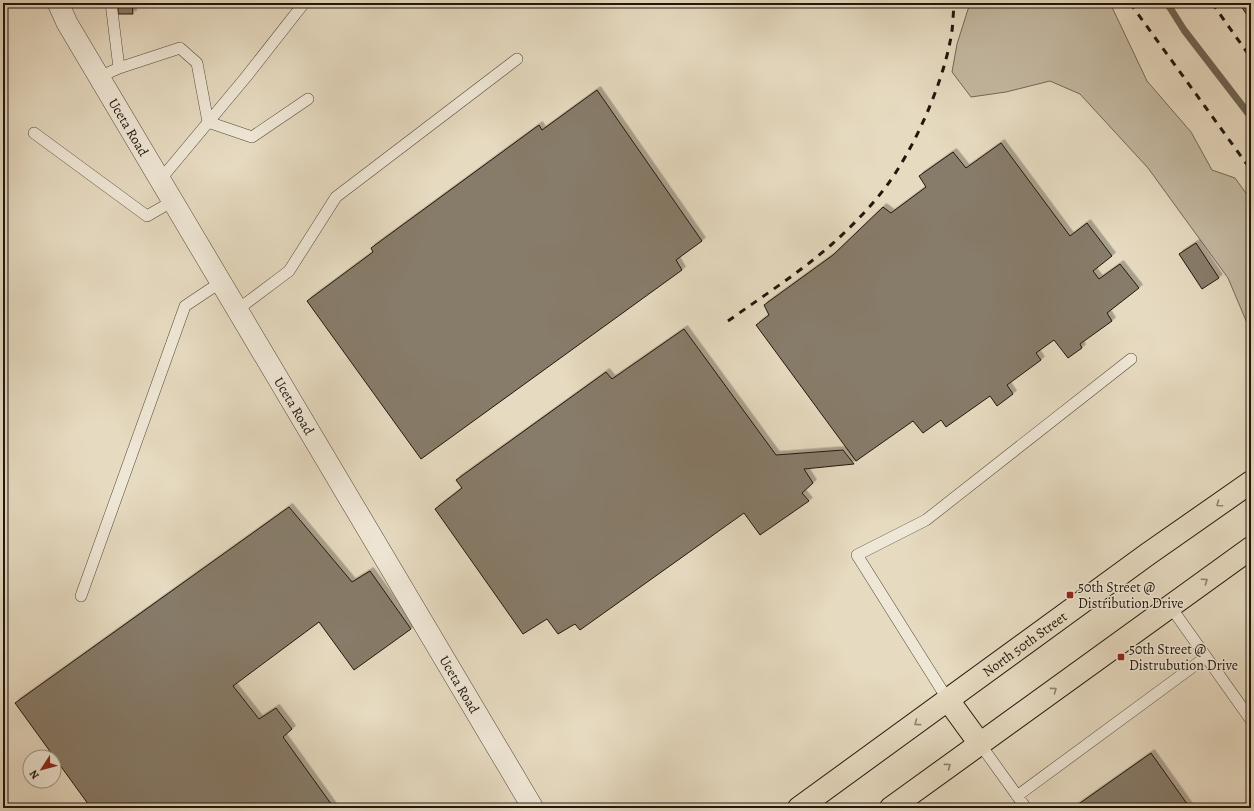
<svg xmlns="http://www.w3.org/2000/svg" width="1254" height="811" font-family="Alegreya,serif">
<defs>
<filter id="shadow"><feDropShadow dx="3.5" dy="-3.5" stdDeviation="0" flood-color="#0004"/></filter>
</defs>
<rect width="100%" height="100%" fill="#e6dac0"/>
<filter id="stains"><feTurbulence type="fractalNoise" baseFrequency=".005" numOctaves="4"/><feColorMatrix values="0 0 0 0 .2 0 0 0 0 .09 0 0 0 0 .02 0 0 0 .5 -.17"/></filter>
<radialGradient id="worn" r=".72"><stop offset=".6" stop-color="#630" stop-opacity="0"/><stop offset="1" stop-color="#630" stop-opacity=".3"/></radialGradient>
<path fill="#c4b9a2" stroke="#726858" d="M970,3H1110L1147,81L1191,132L1212,170L1235,178L1251,200V344L1247,323L1228,278L1148,168L1080,94L1050,81L1006,92L971,97L952,72L957,44Z"/>
<g fill="none" stroke-linecap="round" stroke-linejoin="round">
<path stroke="#6f6454" stroke-width="7" d="M1167,3L1184,30L1251,117"/>
</g>
<path fill="#877c6a" stroke="#20170d" filter="url(#shadow)" d="M118,3H132L133,14H118Z
M472,3H481L475,7Z
M1239,3H1251V21Z
M597,90L702,241L676,260L682,270L421,459L307,301L373,252L371,248L539,125L542,130Z
M1001,143L1070,236L1087,223L1112,256L1093,271L1099,279L1120,264L1139,288L1107,313L1112,321L1080,344L1082,348L1068,358L1054,340L1036,353L1041,360L1007,385L1013,394L997,406L990,396L946,427L941,420L923,433L913,421L856,461L756,325L769,315L764,305L833,255L883,207L891,213L926,187L919,176L953,152L966,168Z
M1196,243L1219,278L1202,289L1179,254Z
M684,329L776,455L843,450L854,464L804,469L813,483L802,493L809,501L760,535L744,513L580,630L575,624L558,634L547,619L523,634L435,509L462,488L456,480L606,372L612,379Z
M289,507L352,582L370,571L411,629L354,670L319,622L233,686L259,719L276,708L292,729L283,737L334,808H91L15,703Z
M1151,753L1190,808H1073Z"/>
<g fill="none" stroke-linecap="round" stroke-linejoin="round">
<defs>
<path id="lane" d="M119,68L180,48L197,63L208,122L252,137L308,99
M99,77L119,68L111,3
M34,133L147,216L173,201
M160,180L246,77L304,3
M237,310L289,271L336,197L517,59
M81,596L185,306L221,282
M1170,606L1251,720
M948,700L857,555L926,520L1131,359
M980,744L1026,808
M1017,796L1206,657"/>
<g id="street">
<path id="s1" d="M58,3L67,23L533,808"/>
</g>
<g id="primary">
<path d="M948,700L980,744"/>
<path id="s2" d="M799,808L1148,554L1251,482"/>
<path d="M891,808L1251,548"/>
</g>
</defs>
<use href="#lane" stroke="#52483a" stroke-width="12"/>
<use href="#street" stroke="#52483a" stroke-width="22"/>
<use href="#primary" stroke="#20170d" stroke-width="24"/>
<use href="#lane" stroke="#efe7d6" stroke-width="11"/>
<use href="#street" stroke="#efe7d6" stroke-width="21"/>
<use href="#primary" stroke="#e6dac0" stroke-width="22"/>
<path stroke="#20170d" stroke-width="3" stroke-dasharray="7 7" stroke-linecap="butt" d="M1130,3L1251,170
M1212,3L1251,58
M728,321C763,296 799,273 831,245C850,228 869,209 885,188C913,151 941,88 950,42C953,30 953,16 954,3
M3,798L10,808"/>
</g>
<defs><path id="oneway-chevron" d="M-2-3.5L2.5 0L-2 3.5" fill="none" stroke-width="1.6" stroke-linecap="round" stroke-linejoin="round"/></defs>
<g stroke="#8d826f">
<use href="#oneway-chevron" transform="translate(1219 504) rotate(145)"/>
<use href="#oneway-chevron" transform="translate(1205 581) rotate(-35)"/>
<use href="#oneway-chevron" transform="translate(1054 690) rotate(-36)"/>
<use href="#oneway-chevron" transform="translate(917 723) rotate(144)"/>
<use href="#oneway-chevron" transform="translate(948 766) rotate(-36)"/>
</g>
<g fill="#8f2418" stroke="#efe7d6" stroke-width="1.5">
<rect x="1066" y="591" width="8" height="8" rx="2"/>
<rect x="1117" y="653" width="8" height="8" rx="2"/>
</g>
<g text-anchor="middle" dominant-baseline="central" stroke-width="3" stroke-linejoin="round" paint-order="stroke">
<g font-size="14" fill="#20170d" stroke="#efe7d6">
<text stroke="none"><textPath href="#s1" startOffset="143">Uceta Road</textPath></text>
<text stroke="none"><textPath href="#s1" startOffset="467">Uceta Road</textPath></text>
<text stroke="none"><textPath href="#s2" startOffset="279">North 50th Street</textPath></text>
<text stroke="none"><textPath href="#s1" startOffset="791">Uceta Road</textPath></text>
</g>
<g font-size="14" fill="#20170d" stroke="#efe7d6" text-anchor="start">
<text x="1078" y="587">50th Street @<tspan x="1078" dy="16">Distribution Drive</tspan></text>
<text x="1129" y="649">50th Street @<tspan x="1129" dy="16">Distrubution Drive</tspan></text>
</g>
</g>
<rect width="1254" height="811" fill="none" stroke="#e6dac0" stroke-width="16"/>
<rect x="4" y="4" width="1246" height="803" fill="none" stroke="#20170d" stroke-width="2"/>
<rect x="8" y="8" width="1238" height="795" fill="none" stroke="#20170d"/>
<g transform="translate(42 769) rotate(234)"><circle r="19" fill="#efe7d6" stroke="#9c9486"/>
<path d="M0-3L7 15L0 10L-7 15Z" fill="#8f2418"/>
<text y="-6" font-size="11" font-weight="bold" text-anchor="middle" fill="#20170d">N</text>
</g>
<rect width="100%" height="100%" filter="url(#stains)"/>
<rect width="100%" height="100%" fill="url(#worn)"/>
</svg>
